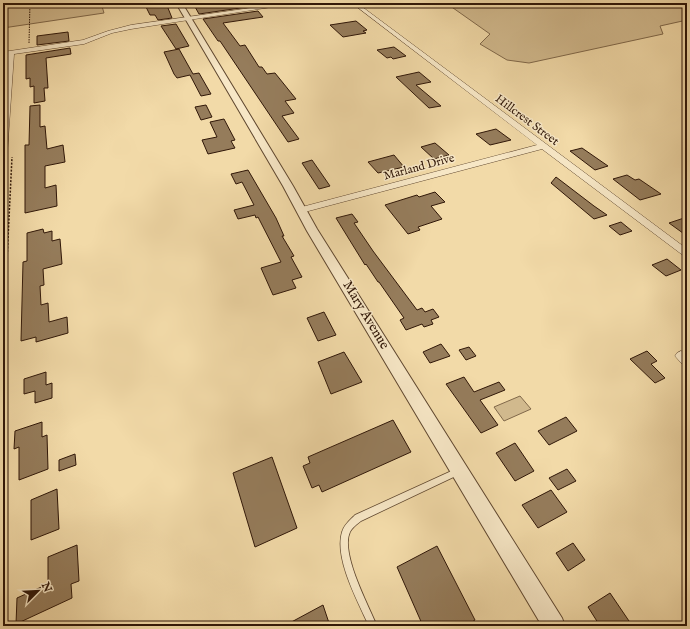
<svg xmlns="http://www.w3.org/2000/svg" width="690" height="629" font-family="'IM FELL English',serif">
<rect width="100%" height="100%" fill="#f2daa8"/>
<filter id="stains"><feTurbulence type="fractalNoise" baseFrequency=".005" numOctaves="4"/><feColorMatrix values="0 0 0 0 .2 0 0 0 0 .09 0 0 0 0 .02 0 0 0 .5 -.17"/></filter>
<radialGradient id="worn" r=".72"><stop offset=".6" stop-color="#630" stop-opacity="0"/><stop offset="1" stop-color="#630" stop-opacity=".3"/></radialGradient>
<path fill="#d1b98d" stroke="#80684a" d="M3,3H101L104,13L3,28Z
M446,3H687V20L660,26L663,34L529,63L507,60L480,44L490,34Z
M520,396L531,409L504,421L494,407Z"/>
<path fill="#957c5b" stroke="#301708" d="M144,3H166L172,18L158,20L155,15H150Z
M207,3H251L254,6L199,14L194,5Z
M258,11L263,17L223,23L240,46L245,45L259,67H262L267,74L275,73L296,99L285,101L294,113L282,116L299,139L288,142L220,41H218L203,19Z
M356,21L367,30L363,31L366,33L343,37L330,25Z
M176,24L189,46L176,49L161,26Z
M68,32L69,41L37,45V36Z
M394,47L406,56L393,59L391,57L387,58L377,50Z
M70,48L71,54L46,58L48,88H44L45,101L34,103V86L30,87V78L26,79V55Z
M179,49L193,74L199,73L211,94L201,96L190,75L177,78L174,74L164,52Z
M419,72L431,82L416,85L441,106L429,108L396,77Z
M40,105V127L45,126L47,149L63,145L65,162L45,166V188L56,185L57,206L25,213V145H29L30,106Z
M206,105L212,117L201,120L195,107Z
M224,119L235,140L231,141L235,148L208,154L202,140L217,137L210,122Z
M496,129L511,140L490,145L476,134Z
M435,143L449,155L434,159L421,147Z
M582,148L608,166L595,170L570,151Z
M394,155L404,167L378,173L368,162Z
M312,160L330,186L319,189L302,163Z
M248,170L276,218L284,236H282L294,256L291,257L302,277L292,280L296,288L273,295L261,268L281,262L258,217L256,218L255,215L238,219L234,210L254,205L242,182L236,184L231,174Z
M627,175L635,180L639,179L661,194L640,200L613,179Z
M556,177L594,206L607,215L594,219L551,183Z
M435,192L445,202L431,206L442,219L418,227L420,230L408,234L385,205L417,195L419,197Z
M352,214L358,222L354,223L373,251L417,310L422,308L425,312L433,309L439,317L431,320L433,324L424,327L422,324L406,330L400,320L404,318L379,282H378L366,264L365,265L336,218Z
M687,217V236L669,223Z
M621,222L632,231L620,235L609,226Z
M43,229L44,233L52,231V241L60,239L62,264L43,269L44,285L40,286L41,305L48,303L49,322L67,317L68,333L36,342V337L21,341L23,262L27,261V233Z
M667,259L681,270L666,276L652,265Z
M324,312L336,335L318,341L307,318Z
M441,344L450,356L430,363L423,352Z
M469,347L476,356L466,360L459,350Z
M647,351L657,361L651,364L665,378L655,383L630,359Z
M344,352L362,382L331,394L318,362Z
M46,372V385L52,383V398L35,403V391L24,394V379Z
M464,377L474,392L499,382L505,390L480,400L498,425L481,433L446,384Z
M566,417L577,431L549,445L538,431Z
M393,420L411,452L322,492L319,485L312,488L303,466L310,463L308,457Z
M42,422V437L47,435L48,469L19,480V447L14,449L15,431Z
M515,443L534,471L515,481L496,453Z
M75,454L76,465L59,471V460Z
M272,457L297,528L255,547L233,473Z
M567,469L576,481L558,490L549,478Z
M57,489L59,529L31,540V500Z
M551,490L567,512L538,528L522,505Z
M573,543L585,560L568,571L556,553Z
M77,545L79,581L71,584L72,598L16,624L17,598L48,584V557Z
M437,546L475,620L465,626H423L397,567Z
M610,593L629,621L621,626H600L588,607Z
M323,605L330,626H284Z"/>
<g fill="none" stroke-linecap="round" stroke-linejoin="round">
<defs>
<path id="service" d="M687,25V27H686L687,30L683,27Z
M458,468L462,472L460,474L361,521C357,524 352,528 350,532C340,553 369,606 377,626H369C358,602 334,558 342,532C344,525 350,520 355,515Z"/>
<path id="minor" d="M285,3H297L131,29L112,33L84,44L14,54L7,155L3,157V111L8,55L3,56V52L83,40L108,31L131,25Z
M352,3H357L687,249V257L684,256L542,149L301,213L298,212L297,210L298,208L537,145Z
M681,351L687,354V366L683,365L675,356L677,353Z"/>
<path id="tertiary" d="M176,3H182L293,186L317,229L562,618L565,626H542L307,231L283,186Z"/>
</defs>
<use href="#service" stroke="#604830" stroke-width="1.5"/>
<use href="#minor" stroke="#604830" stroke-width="1"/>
<use href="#tertiary" stroke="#604830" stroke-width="2"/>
<path stroke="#301708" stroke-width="1" stroke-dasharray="1.5 1" stroke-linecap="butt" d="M29,43L30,3"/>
<path stroke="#301708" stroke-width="1.5" stroke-dasharray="2 1.5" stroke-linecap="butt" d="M6,280L12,157"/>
<path stroke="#301708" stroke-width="2" stroke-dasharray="3 2" stroke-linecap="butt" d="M3,343L6,279"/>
<use href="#service" fill="#f7e7c6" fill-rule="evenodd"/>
<use href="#minor" fill="#f7e7c6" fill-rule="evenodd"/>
<use href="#tertiary" fill="#f7e7c6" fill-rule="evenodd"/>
</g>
<g text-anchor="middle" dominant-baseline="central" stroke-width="3" stroke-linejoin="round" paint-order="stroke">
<g font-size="12" fill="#301708" stroke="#f7e7c6">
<text transform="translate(527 120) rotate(37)">Hillcrest Street</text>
<text transform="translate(419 167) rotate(-15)">Marland Drive</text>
</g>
<g font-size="14" fill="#301708" stroke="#f7e7c6">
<text transform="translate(366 315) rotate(59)">Mary Avenue</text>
</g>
</g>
<rect width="690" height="629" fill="none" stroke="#f2daa8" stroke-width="16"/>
<rect x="4" y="4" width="682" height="621" fill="none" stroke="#301708" stroke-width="2"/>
<rect x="8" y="8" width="674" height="613" fill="none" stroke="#301708"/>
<g transform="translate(38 591) rotate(66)" stroke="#f7e7c6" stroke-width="3" paint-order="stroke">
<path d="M0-3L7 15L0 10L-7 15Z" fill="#301708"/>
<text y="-6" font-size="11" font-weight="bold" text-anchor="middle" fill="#301708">N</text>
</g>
<rect width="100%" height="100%" filter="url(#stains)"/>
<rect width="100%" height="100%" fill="url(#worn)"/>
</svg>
